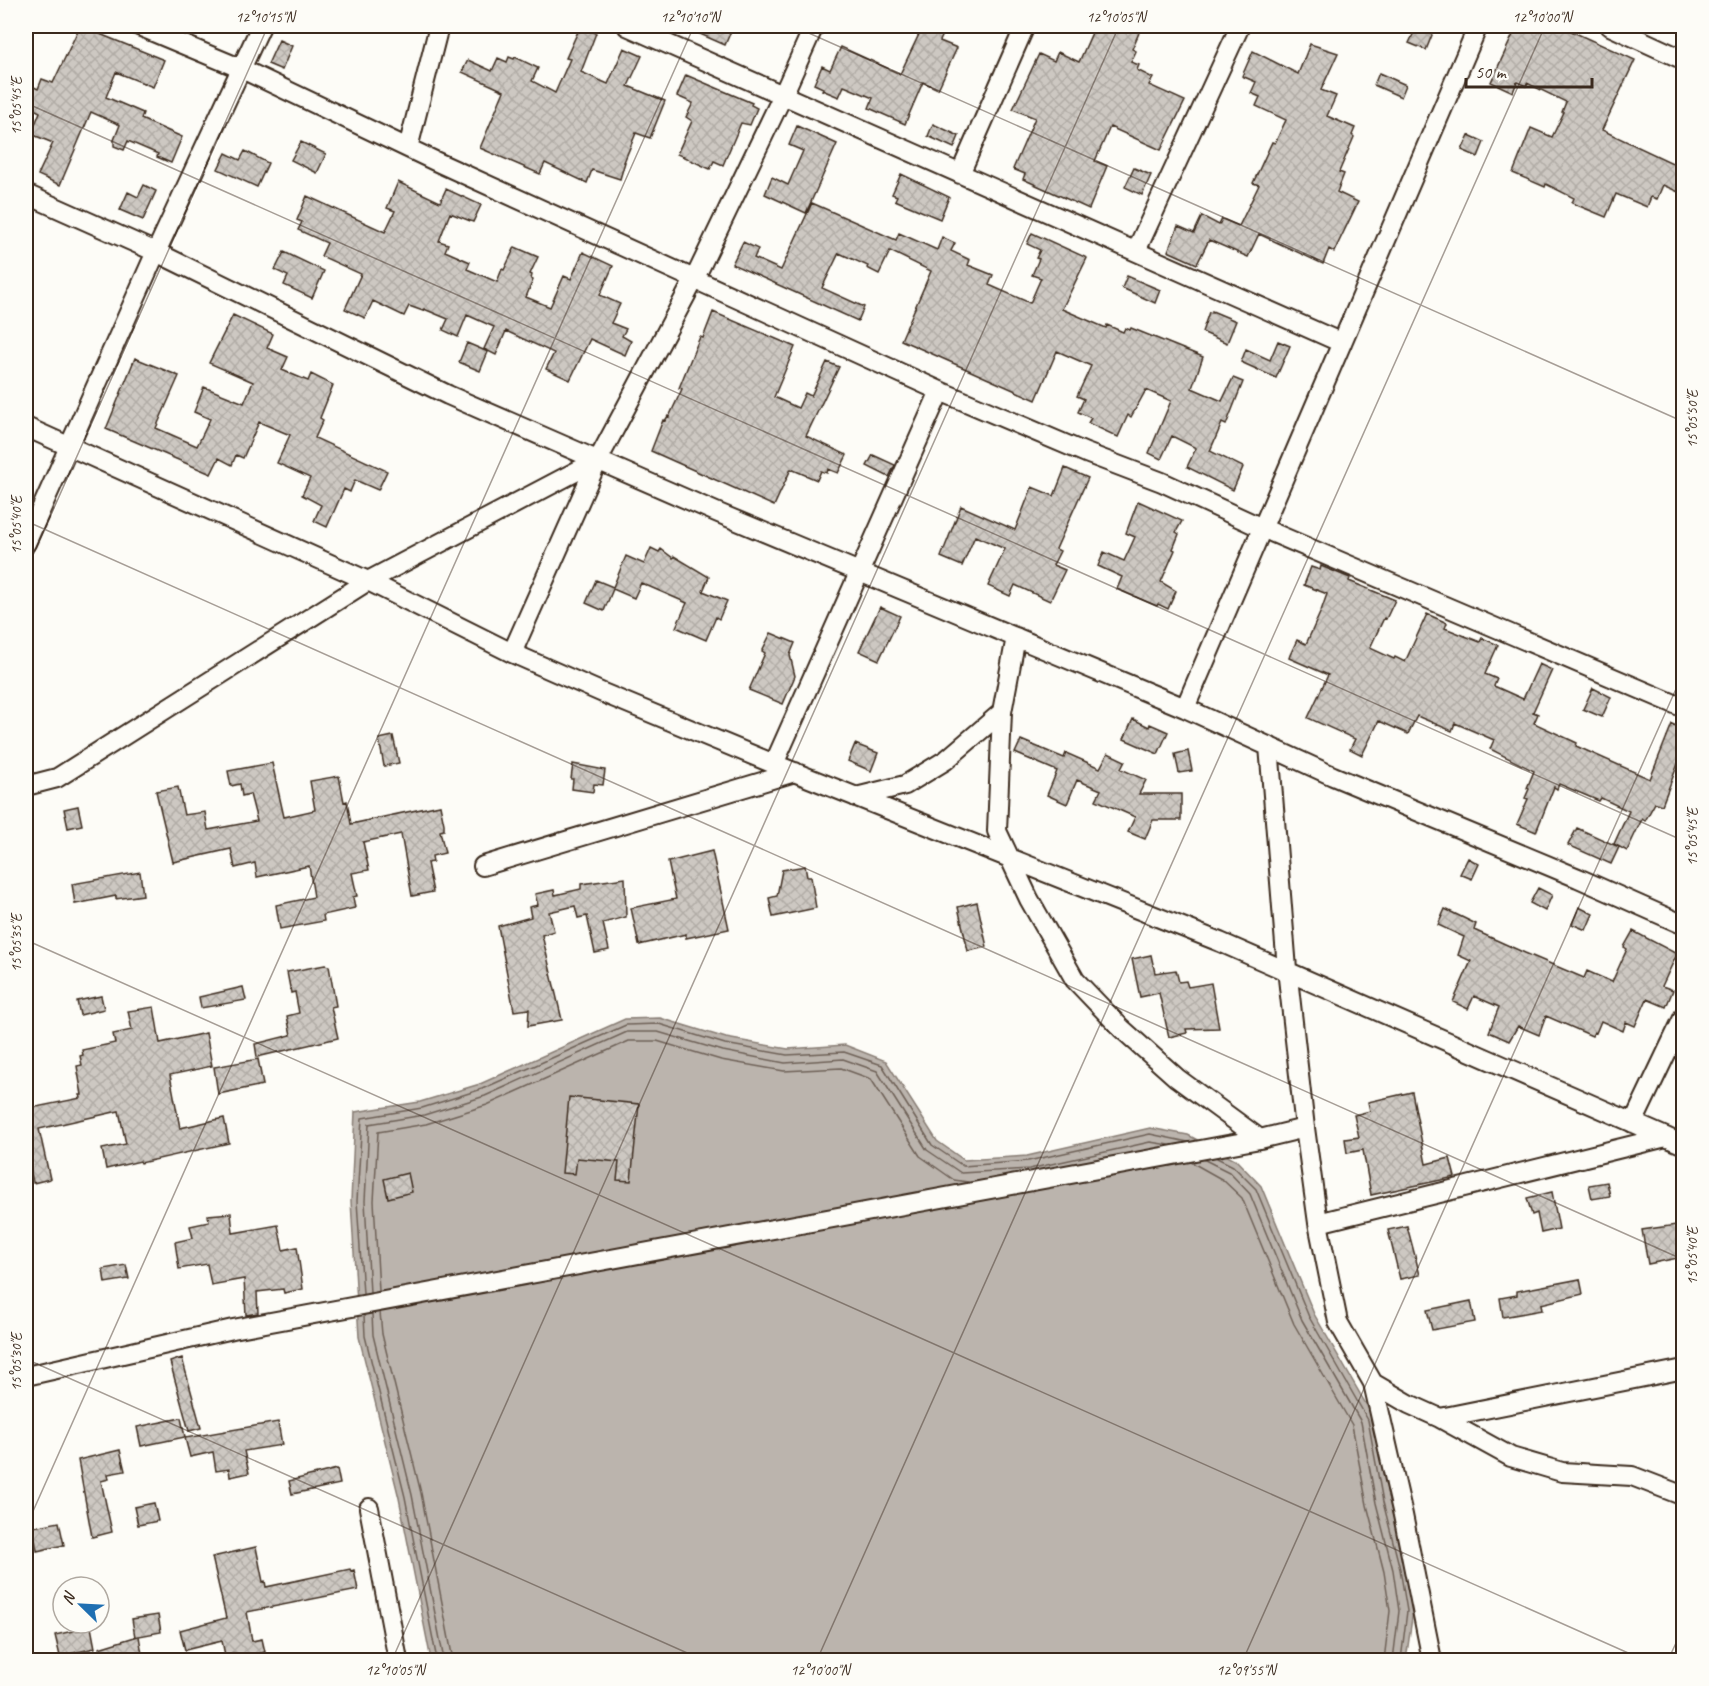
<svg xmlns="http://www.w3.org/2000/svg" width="1709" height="1686" font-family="Caveat,sans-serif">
<defs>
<pattern id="building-cross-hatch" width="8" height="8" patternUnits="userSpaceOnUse" patternTransform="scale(1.5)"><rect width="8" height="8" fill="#cdc8c2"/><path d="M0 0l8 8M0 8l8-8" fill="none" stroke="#b1aca6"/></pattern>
</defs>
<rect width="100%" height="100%" fill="#fdfcf7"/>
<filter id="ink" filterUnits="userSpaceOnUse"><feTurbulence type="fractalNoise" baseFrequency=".0167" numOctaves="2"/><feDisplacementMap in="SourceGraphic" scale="12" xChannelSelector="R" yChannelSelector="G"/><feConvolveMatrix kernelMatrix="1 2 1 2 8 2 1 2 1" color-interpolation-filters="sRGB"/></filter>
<g filter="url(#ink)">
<path fill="#bbb4ad" stroke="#887d74" stroke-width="1.5" d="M660,1018L726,1038L788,1049L845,1045L886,1061L937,1141L964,1160L1027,1156L1150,1128L1188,1135L1237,1161L1261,1186L1314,1314L1374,1418L1389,1500L1406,1567L1413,1611L1406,1660H431L399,1498L359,1337L351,1201L355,1112L420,1102L480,1084L625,1019Z"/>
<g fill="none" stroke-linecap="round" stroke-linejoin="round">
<path stroke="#6e6157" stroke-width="1.5" d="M1217,1158L1233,1166L1256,1189L1309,1317L1368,1420L1383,1502L1400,1569L1407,1611L1401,1660
M1205,1160L1229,1172L1250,1194L1302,1320L1361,1422L1376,1503L1393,1570L1399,1611L1393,1660
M1191,1162L1223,1180L1242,1198L1294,1324L1352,1425L1367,1505L1384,1572L1390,1611L1384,1660
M379,1291L374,1201L378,1132L426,1124L487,1105L629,1041H657L721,1060L784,1071L841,1068L871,1079L920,1156L954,1180L968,1182
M370,1293L365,1201L369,1124L424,1115L485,1096L627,1032H658L723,1051L785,1063L843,1059L877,1071L927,1150L961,1173L1029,1169L1150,1142L1169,1145
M363,1294L357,1201L362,1118L422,1108L482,1089L626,1025L659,1024L725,1044L787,1055L844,1052L882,1065L932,1145L963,1166L1028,1161L1150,1134L1188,1142
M380,1312L382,1334L421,1493L453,1660
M372,1314L373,1335L412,1495L444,1660
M364,1315L365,1336L405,1497L437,1660"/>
</g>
<path fill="url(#building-cross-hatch)" stroke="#3b2a1e" stroke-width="1.5" d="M80,26L164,60L153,87L116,72L106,97L143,113L141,119L182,137L171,163L157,157L158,154L128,141L124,150L114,146V140L120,125L91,112L60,185L38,175L53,143L31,134L40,112L26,105V83L38,89L42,79L53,83Z
M682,26H719L731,31L725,45Z
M923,26H947L940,41L957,48L938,89L923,82L905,124L869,108L873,98L844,86L839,97L822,90L823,88L814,84L822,66L830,70L841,47L900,74Z
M1095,26H1142L1132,49L1136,51L1131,62L1139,65L1137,70L1153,78L1149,85L1185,101L1161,150L1110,127L1095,161L1107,166L1089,209L1023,179L1025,174L1013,169L1035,118L1013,109L1039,54L1054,61L1058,52L1079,62Z
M1417,26L1431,29L1429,33L1432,35L1426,50L1409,43Z
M1517,26H1560L1635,60L1602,130L1683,168V194L1663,185L1657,199L1651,197L1647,207L1616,194L1606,217L1572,203L1574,198L1546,184L1545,187L1513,173L1531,128L1552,137L1564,112H1562L1566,102L1527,83L1526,86L1517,82L1513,92L1491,82Z
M580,27L596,33L581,72L608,84L624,48L642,56L628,86L665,101L650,138L636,133L624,162H625L620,179L592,170L587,183L545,163L540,174L480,148L504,91L462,72L468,60L492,71L498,58L507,62L509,57L514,59L515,57L538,68L532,81L555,93L570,59L566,58Z
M279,40L292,46L282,70L268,64Z
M1310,44L1338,53L1321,90L1336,96L1327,116L1355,128L1352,135L1354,137L1339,172L1344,174L1337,192L1358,202L1334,252L1329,249L1323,264L1259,234L1248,257L1209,240L1197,264L1168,251L1178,226L1194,233L1202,216L1219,225L1222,219L1239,226L1259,185L1253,183L1272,142L1275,143L1286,120L1256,106L1260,97L1251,93L1256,82L1242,76L1253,51L1298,74Z
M1379,73L1406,85L1401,97L1374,85Z
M686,75L752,103L751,105L757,108L750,125L741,123L723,165L714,161L710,169L677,154L692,121L686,117L693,103L677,96Z
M933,124L959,136L954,148L928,136Z
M797,126L837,144L806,213L765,194L772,177L788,185L803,151L789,145Z
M1469,135L1484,142L1478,157L1462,150Z
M301,142L326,154L317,173L291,160Z
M245,151L268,163L257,187L218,169L226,153L240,160Z
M1134,168L1151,175L1142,195L1125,187Z
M901,174L949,197L940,219L895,200L897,196L892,194Z
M398,182L440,202L446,189L481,205L473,222L450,213L439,241L448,244L445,251L470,262L467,269L497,282L502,269L504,270L515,247L538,257L530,274L532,275L531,279L533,280L526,297L550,307L564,276L571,279L583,252L613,266L600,295L620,304L611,323L626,329L622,336L631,341L625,355L590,339L570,380L546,369L554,353L506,331L496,355L484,349L494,327L467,315L458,337L443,330L448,319L424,309L423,311L409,306L404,316L373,301L365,318L345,309L361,274L321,256L327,243L298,230L302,222L297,220L307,196L385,232L395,211L387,208Z
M144,185L156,191L143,220L120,210L128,192L138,197Z
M812,203L896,240L899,233L937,250L942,237L955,243L951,251L970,260L968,265L993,275L989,285L1030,303L1041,278L1032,275L1039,259L1036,258L1040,250L1027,244L1032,233L1087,258L1062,309L1106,328L1107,325L1123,332L1125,328L1130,330L1131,328L1203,357L1192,388L1222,401L1233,378L1243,382L1226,425L1222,423L1210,451L1243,467L1233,490L1187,467L1196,448L1172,436L1161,459L1149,453L1171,401L1146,390L1131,417L1128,415L1118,437L1088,423L1091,418L1078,412L1084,399L1077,396L1091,366L1057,351L1036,400L901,340L931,271L890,251L879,274L867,268L868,266L839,253L822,288L864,307L858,321L732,264L743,242L758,249L754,258L781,270Z
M284,252L324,271L312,298L284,285L288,276L275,270Z
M1127,276L1160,290L1155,303L1122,288Z
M1212,311L1236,321L1227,343L1202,332L1209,312L1212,313Z
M713,312L795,347L774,397L798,408L805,393L811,396L827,362L839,367L806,436L847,455L838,473L828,469L827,473L821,471L817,480L791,469L774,506L651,451L663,420L665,421L668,416L669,417L682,389L679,388L694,351L700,337L703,338Z
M233,315L273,334L267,348L288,357L282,370L308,381L311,374L333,385L320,418L323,420L315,438L387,471L378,490L355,480L350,492L344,489L327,527L314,521L321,505L302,495L310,478L277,463L290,435L259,422L243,458L236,455L232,465L219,458L211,474L106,429L135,358L179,376L156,428L197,446L210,419L194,412L204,387L244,403L253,382L209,363Z
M1278,341L1290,346L1276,378L1241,362L1246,349L1270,360Z
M467,343L488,352L480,371L459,362Z
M873,455L895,465L889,477L867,466Z
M1065,468L1088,478L1056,549L1060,551L1053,565L1065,570L1050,601L1015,585L1010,596L988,586L1005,549L975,536L962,566L941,557L961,506L1015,530L1032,487L1054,496Z
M1138,501L1182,521L1176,532L1179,534L1173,549L1175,550L1161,582L1176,591L1168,609L1158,604L1157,606L1117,589L1122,577L1098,566L1104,552L1124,561L1135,537L1126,533Z
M651,548L659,552L661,549L673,558L674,556L709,577L703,591L727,601L719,619L716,617L706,640L676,627L687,603L641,583L634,598L613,589L604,611L586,603L596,580L613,587L626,556L644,564Z
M1321,566L1350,578L1349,581L1395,600L1386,619L1384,618L1370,648L1394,659L1395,657L1405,662L1427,614L1447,623L1445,628L1480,642L1482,638L1498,645L1485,674L1497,679L1494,686L1523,699L1539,664L1552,670L1533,712L1538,714L1534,723L1577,743L1576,746L1650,779L1672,724L1683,729L1677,749L1683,751L1662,805L1655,803L1645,821L1642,819L1627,851L1614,844L1629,811L1601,798L1599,801L1559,784L1557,789L1554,787L1536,832L1517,824L1528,799L1525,798L1529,789L1527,788L1534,771L1490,749L1494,740L1455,723L1452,731L1417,716L1408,734L1379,721L1362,755L1350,749L1355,739L1308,718L1328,675L1289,658L1290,655L1297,640L1306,644L1321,611L1327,594L1304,585L1311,567L1320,570Z
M880,607L900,616L879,660L859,651Z
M771,633L795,643L790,655L795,676L783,704L749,690L765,653L762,651Z
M1593,688L1611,697L1602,717L1583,709Z
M1133,719L1149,727L1150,724L1168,732L1158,754L1124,739Z
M393,736L399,763L384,766L379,739Z
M1021,740L1064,758L1066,753L1100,768L1108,753L1125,761L1121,769L1146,780L1139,794H1181V820H1153L1145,839L1128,832L1135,817L1096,800L1101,790L1077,780L1067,804L1047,795L1057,771L1015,753Z
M855,744L878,753L871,771L848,761Z
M1188,751L1192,771L1179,773L1175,754Z
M272,763L284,817L315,810L310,781L339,776L344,802L347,801L351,824L440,805L444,824V830L440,831L445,853L432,856L433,862L427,863L433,892L412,896L401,834L363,842L369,870L352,873L357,896L353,897L355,908L323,915L324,921L280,929L276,905L314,897L309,866L257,877L255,863L235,868L231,849L173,862L156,791L178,787L184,815L205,812L208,830L257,821L250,794L242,796L240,784L231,786L228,771Z
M573,764L605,770L603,785L594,784L593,792L572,789L573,779H571Z
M78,806L82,825L68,828L64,809Z
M1577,828L1619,847L1611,864L1568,845Z
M712,851L729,929L686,938V934L639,945L631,908L676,899L668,862Z
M1468,858L1479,864L1472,879L1460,874Z
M805,866L807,877H811L816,908L773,917L769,898L777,896L782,870Z
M140,872L143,895L116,899V896L75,904L72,884Z
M625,878L626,917L603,923L609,950L595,953L587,916L578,918L575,906L549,912L554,931L542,935L562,1020L528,1026L529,1009L514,1011L498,926L531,917L529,907L538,905L535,894L554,890L555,895L581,889V884Z
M1538,888L1552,895L1545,911L1530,903Z
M977,902L987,947L968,951L958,907Z
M1579,907L1593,914L1586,930L1572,924Z
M1445,909L1476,924L1474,930L1525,953L1584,978L1587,971L1612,982L1627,949L1624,947L1633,931L1677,954L1662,986L1673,990L1666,1007L1647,999L1635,1026L1626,1022L1623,1031L1601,1021L1596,1033L1594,1032L1592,1036L1546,1016L1539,1035L1518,1026L1509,1041L1489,1032L1499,1007L1474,996L1468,1009L1453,1002L1471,961L1458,955L1464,937L1438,925Z
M1151,955L1155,973L1176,970L1179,982L1186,981L1188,987L1211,983L1219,1028L1186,1029L1187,1033L1169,1037L1159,993L1140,997L1132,959Z
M325,965L329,966L336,1006L331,1007L338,1038L257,1057L255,1044L291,1035L287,1016L299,1013L295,992L291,993L287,972Z
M243,987L246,1000L201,1008L199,997Z
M101,996L104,1009L80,1015L77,1001Z
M154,1007L160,1043L206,1033L212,1066L170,1075L180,1128L224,1118L229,1143L141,1163L140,1161L106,1169L102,1149L126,1144L119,1111L39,1129L50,1179L33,1183L26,1147V1109L81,1098L80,1095H82L77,1066L82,1065L80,1056L83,1055L82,1050L115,1043L113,1034L132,1030L128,1011Z
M258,1059L263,1085L218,1094L214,1067Z
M1412,1092L1426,1164L1450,1158L1455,1177L1371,1195L1363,1150L1347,1153L1345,1139L1359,1137L1354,1115L1370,1111L1368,1102Z
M569,1097L639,1104L631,1181L617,1180L619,1162L577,1158L575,1174L562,1173Z
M408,1173L412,1192L388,1198L384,1179Z
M1607,1182L1610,1196L1592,1199L1589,1185Z
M1552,1192L1559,1229L1541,1233L1537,1213L1532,1215L1527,1198Z
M231,1213L233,1233L278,1225L283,1250L297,1247L303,1289L284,1293L283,1289L257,1292L258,1313L246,1315L244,1279L211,1285L207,1264L179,1269L175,1242L193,1238L190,1226L209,1222L208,1215Z
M1683,1224V1257L1648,1264L1642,1230Z
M1407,1226L1420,1275L1400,1279L1388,1230Z
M126,1265L129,1279L105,1283L103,1269Z
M1580,1279L1583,1294L1541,1304L1542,1310L1503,1317L1500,1298L1517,1295V1291Z
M1471,1301L1475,1322L1432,1330L1427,1310Z
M182,1358L201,1428L189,1431L170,1362Z
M181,1418L185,1437L141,1446L137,1427Z
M278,1422L282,1445L244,1451L249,1473L230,1477L229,1469L216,1471L213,1452L190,1457L185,1438Z
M120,1450L125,1471L108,1474L109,1479L101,1481L112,1532L92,1537L78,1460Z
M337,1469L340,1484L292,1494L289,1481Z
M154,1503L158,1521L138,1525L134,1507Z
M59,1522L64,1545L37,1551L33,1527Z
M256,1547L263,1582L265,1581L266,1587L350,1569L351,1571L354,1570L358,1590L247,1612L252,1641L262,1639L265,1652L235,1659L234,1653L225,1655L222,1641L185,1650L180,1630L226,1618L212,1557Z
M158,1615L161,1632L139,1636L143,1660H103L99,1648L138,1636L135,1637L132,1619Z
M91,1627L95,1648L60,1656L55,1635Z"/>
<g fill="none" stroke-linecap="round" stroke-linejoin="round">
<defs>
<path id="minor" d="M139,26L242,69L435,161L940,391L1086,453L1162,482L1262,528L1684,708
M627,26L1342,343
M1610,26L1684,60
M408,148L439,26
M960,174L1025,26
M26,194L156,252L448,395L716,512L1185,708L1333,776L1578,878L1684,925
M1136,251L1240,26
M26,427L368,581L512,653L603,693L774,764L1220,942L1684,1145
M26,543L156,252L261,26
M1016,637L1002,712L997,831L1029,899L1075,980L1121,1028L1177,1078L1260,1139
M512,653L598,460L694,280L783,95L814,26
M1185,708L1478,26
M1269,746L1287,969L1305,1128L1318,1223L1338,1322L1373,1383L1409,1404L1440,1418L1684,1369
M774,764L940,391
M26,786L57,778L368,581L598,460
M856,797L905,785L946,760L1002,712
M483,866L795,772
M1633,1123L1684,1016
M1318,1223L1666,1137
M26,1376L233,1329L1260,1139L1305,1128
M1373,1383L1403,1515L1432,1660
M1440,1418L1511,1457L1562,1472L1632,1476L1684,1496
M369,1508L398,1660"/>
</defs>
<use href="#minor" stroke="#3b2a1e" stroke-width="22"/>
<use href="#minor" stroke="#fdfcf7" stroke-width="18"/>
</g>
</g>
<path fill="none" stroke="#3b2a1e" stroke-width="1.5" stroke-opacity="0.45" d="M793,26L1684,422M26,103L1684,841M26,521L1684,1260M26,571L268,26M26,940L1644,1660M26,1359L703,1660M26,1527L694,26M392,1660L1119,26M817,1660L1545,26M1243,1660L1684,671M1668,1660L1684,1626"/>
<rect width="1709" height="1686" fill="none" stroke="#fdfcf7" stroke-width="66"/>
<g transform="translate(81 1605) rotate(294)"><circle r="28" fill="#fdfcf7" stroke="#afa8a0" stroke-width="1.5"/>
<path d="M0-4.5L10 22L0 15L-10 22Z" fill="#1f6fb2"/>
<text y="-9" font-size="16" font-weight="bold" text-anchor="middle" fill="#3b2a1e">N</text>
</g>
<path d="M1466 78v9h126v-9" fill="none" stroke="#3b2a1e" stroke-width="3"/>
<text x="1475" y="78" font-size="18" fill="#3b2a1e" stroke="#fdfcf7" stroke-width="4.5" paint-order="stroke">50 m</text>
<rect x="33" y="33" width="1643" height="1620" fill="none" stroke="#3b2a1e" stroke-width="2"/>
<g font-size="15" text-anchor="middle" fill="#3b2a1e">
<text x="265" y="22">12°10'15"N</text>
<text x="690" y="22">12°10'10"N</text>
<text x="1116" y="22">12°10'05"N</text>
<text x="1542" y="22">12°10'00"N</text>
<text transform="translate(16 106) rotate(-90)" y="5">15°05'45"E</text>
<text transform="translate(1692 419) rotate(-90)" y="5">15°05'50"E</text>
<text transform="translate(16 525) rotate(-90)" y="5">15°05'40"E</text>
<text transform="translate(1692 837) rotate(-90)" y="5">15°05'45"E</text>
<text transform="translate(16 943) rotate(-90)" y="5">15°05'35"E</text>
<text transform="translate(1692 1256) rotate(-90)" y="5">15°05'40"E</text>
<text transform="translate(16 1362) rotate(-90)" y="5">15°05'30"E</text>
<text x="395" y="1675">12°10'05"N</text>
<text x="820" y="1675">12°10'00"N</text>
<text x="1246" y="1675">12°09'55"N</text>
</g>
</svg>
